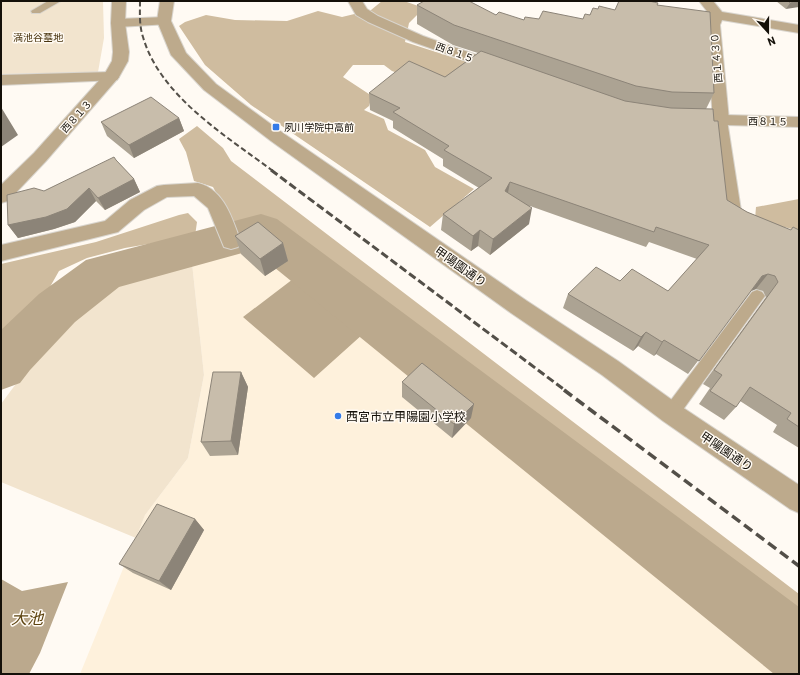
<svg xmlns="http://www.w3.org/2000/svg" width="800" height="675" font-family="Barlow,'Noto Sans JP',sans-serif">
<rect width="100%" height="100%" fill="#fffaf3"/>
<path fill="#fef1dc" d="M262,238L796,674H80L145,515L188,458L204,375L192,263Z"/>
<path fill="#f2e4ce" d="M1,1H103L104,38L98,72L1,74Z
M192,263L204,375L188,458L145,515L136,538L1,482V404L70,311L97,293Z"/>
<path fill="#cfbc9f" d="M382,1H404L424,8L409,23L405,42L470,63L436,87L392,71L384,65H353L343,77L372,96L369,106L364,110L384,119L388,130L425,150L435,167L474,189L430,227L251,105L205,65L179,26L185,22L206,15L235,20L287,21L318,11L342,17L371,10Z
M197,126L223,148L231,161L799,594V674L262,236L242,243L213,187L194,181L186,152L179,139Z
M799,199V231L755,219L756,207Z
M188,213L197,222L195,236L125,248L87,258L59,271L20,340L1,363V264L96,242L179,215Z"/>
<path fill="#bba98d" d="M293,279L363,334L314,378L243,317Z
M1,579L22,591L68,582L40,653L29,674H1Z"/>
<g fill="none" stroke-linecap="round" stroke-linejoin="round">
<path fill="#bba98d" fill-rule="evenodd" d="M261,214L277,219L799,607V674H774L253,250L119,287L75,322L30,370L20,383L1,390V330L39,294L86,260Z"/>
<defs>
<path id="service" d="M48,1H61L40,13H32L31,11Z
M721,116L725,117L727,120L742,217L740,221L735,222L730,221L728,217L715,120L717,117Z
M757,290L762,292L765,296L762,300L677,418L671,421L665,418L662,413L665,408L752,292Z"/>
<path id="minor" d="M699,1H713L722,12L799,25V33L722,20L720,25L729,120L727,124L721,125L715,124L713,120L706,25L710,15Z
M164,17L169,18L171,21L169,24L118,27L113,26L111,23L113,20L118,19Z
M111,72L117,74L119,77L117,80L1,85V75Z
M198,183C225,190 232,219 241,242L238,247L231,249L224,247L208,208L194,196L167,197L144,210L118,232L1,261V245L105,221L130,200L157,186L164,185Z"/>
<path id="tertiary" d="M112,1H126L125,23L129,52L128,61L119,77L46,161L8,201L1,203V185L34,153L104,75L112,61L113,52L111,23Z
M160,1H174L171,21L186,53L216,84L283,133L527,301L618,361L679,405L799,485V513L790,509L663,421L602,375L511,313L271,141L204,90L171,55L157,21Z
M348,1H362L367,9L378,16L423,36L505,65L508,68L505,71L500,73L495,71L413,42L368,22L356,15Z
M685,114L799,117V127L685,124L679,123L677,119L679,115Z"/>
</defs>
<use href="#service" stroke="#d9d5ce" stroke-width="2"/>
<use href="#minor" stroke="#d9d5ce" stroke-width="2"/>
<use href="#tertiary" stroke="#d9d5ce" stroke-width="2"/>
<use href="#service" fill="#bdaa8c" fill-rule="evenodd"/>
<use href="#minor" fill="#bdaa8c" fill-rule="evenodd"/>
<use href="#tertiary" fill="#bdaa8c" fill-rule="evenodd"/>
<path stroke="#534f48" stroke-width="2" stroke-dasharray="5.5 3" stroke-linecap="butt" d="M140,1C140,13 139,25 143,37C160,96 226,136 273,171"/>
<path stroke="#534f48" stroke-width="3" stroke-dasharray="8 3.5" stroke-linecap="butt" d="M271,170L566,391"/>
<path stroke="#534f48" stroke-width="3.5" stroke-dasharray="10 5" stroke-linecap="butt" d="M564,390L799,566"/>
</g>
<path fill="#aca393" d="M776,1H799L786,9Z
M417,5L496,15L524,20L583,19L598,9L615,10L657,5L714,93L706,109L714,121L727,200L747,212L791,230H799V448L773,432L777,425L740,401L736,407L724,420L699,404L710,388L703,384L766,297L763,291L756,289L751,291L688,374L656,354L654,356L638,346L633,351L563,308L568,294L620,281L668,291L697,259L649,242L646,247L530,206L529,224L490,255L478,246L471,251L441,230L443,214L479,188L443,166V159L393,128V121L370,110L369,93L445,77L478,53L453,45L417,24Z
M179,118L184,131L134,158L107,136L101,122Z
M116,161L134,179L140,192L105,210L96,201L75,222L54,229L18,238L8,225L44,191Z
M235,236L283,243L288,261L265,276L241,254Z
M241,372L248,387L238,455L210,456L201,442Z
M402,382L471,418L452,438L402,397Z
M195,519L204,530L171,590L133,573L119,564Z"/>
<path fill="#8c8478" d="M799,1V7L786,9L790,3Z
M1,107L18,135L1,147Z
M179,118L184,131L134,158L129,145Z
M134,179L140,192L105,210L98,198Z
M510,182L507,198L505,191Z
M89,188L96,201L75,222L54,229L18,238L8,225Z
M532,208L529,224L490,255L493,239Z
M480,230L478,246L471,251L473,236Z
M283,243L288,261L265,276L260,259Z
M768,274L756,289L751,291L762,276Z
M646,332L638,346L633,351L641,337Z
M664,340L656,354L654,356L662,342Z
M241,372L248,387L238,455L231,441Z
M474,404L471,418L452,438L454,424Z
M195,519L204,530L171,590L159,581Z"/>
<path fill="#c8bdab" stroke="#8c8478" d="M424,1H469L496,15L499,12L524,20L525,17L539,19L543,11L583,19L585,14L590,15L593,8L598,9L599,6L615,10L619,1H649L658,3L657,5L710,12L714,93L672,92L636,86L454,25L417,5Z
M788,1H799L790,3Z
M481,51L625,101L671,108L713,109L714,121H718L727,200L747,212L791,230L793,227L799,230V427L787,419L791,413L750,387L736,407L710,391L722,375L714,370L778,282L775,276L768,274L762,276L699,361L664,340L662,342L646,332L641,337L568,294L596,267L620,281L632,269L668,291L709,245L656,227L654,232L510,182L505,191L532,208L493,239L480,230L473,236L443,214L492,178L444,150L449,146L393,112L400,108L369,93L409,61L445,77Z
M151,97L179,118L129,145L101,122Z
M114,157L116,160L134,179L98,198L89,188L67,209L46,217L8,225L7,195L34,188L44,191Z
M258,222L283,243L260,259L235,236Z
M422,363L474,404L454,424L402,382Z
M213,372H241L231,441L201,442Z
M157,504L195,519L159,581L119,564Z"/>
<g fill="#347be8" stroke="#fffaf3" stroke-width="1.5">
<rect x="272" y="123" width="8" height="8" rx="2"/>
<circle cx="338" cy="416" r="4"/>
</g>
<g text-anchor="middle" dominant-baseline="central" stroke-width="3" stroke-linejoin="round" paint-order="stroke">
<g font-size="10" fill="#49340f" stroke="#fffaf3">
<text x="38" y="37">満池谷墓地</text>
</g>
<g font-size="10" fill="#141009" stroke="#fffaf3">
<text transform="translate(455 52) rotate(20)">西８１５</text>
<text transform="translate(716 58) rotate(-95)">西１４３０</text>
<text transform="translate(76 116) rotate(-48)">西８１３</text>
<text transform="translate(768 121) rotate(1)">西８１５</text>
</g>
<g font-size="10" fill="#141009" stroke="#fffaf3" text-anchor="start">
<text x="284" y="127">夙川学院中高前</text>
</g>
<g font-size="12" fill="#141009" stroke="#fffaf3">
<text transform="translate(461 266) rotate(35)">甲陽園通り</text>
<text transform="translate(727 451) rotate(34)">甲陽園通り</text>
</g>
<g font-size="12" fill="#141009" stroke="#fffaf3" text-anchor="start">
<text x="346" y="416">西宮市立甲陽園小学校</text>
</g>
<g font-size="16" font-style="italic" fill="#5d4310" stroke="#fffaf3">
<text x="27" y="617">大池</text>
</g>
</g>
<rect width="800" height="675" fill="none" stroke="#141009" stroke-width="4"/>
<g transform="translate(768 32) rotate(159)" stroke="#fffaf3" stroke-width="3" paint-order="stroke">
<path d="M0-3L7 15L0 10L-7 15Z" fill="#141009"/>
<text y="-6" font-size="11" font-weight="bold" text-anchor="middle" fill="#141009">N</text>
</g>
</svg>
